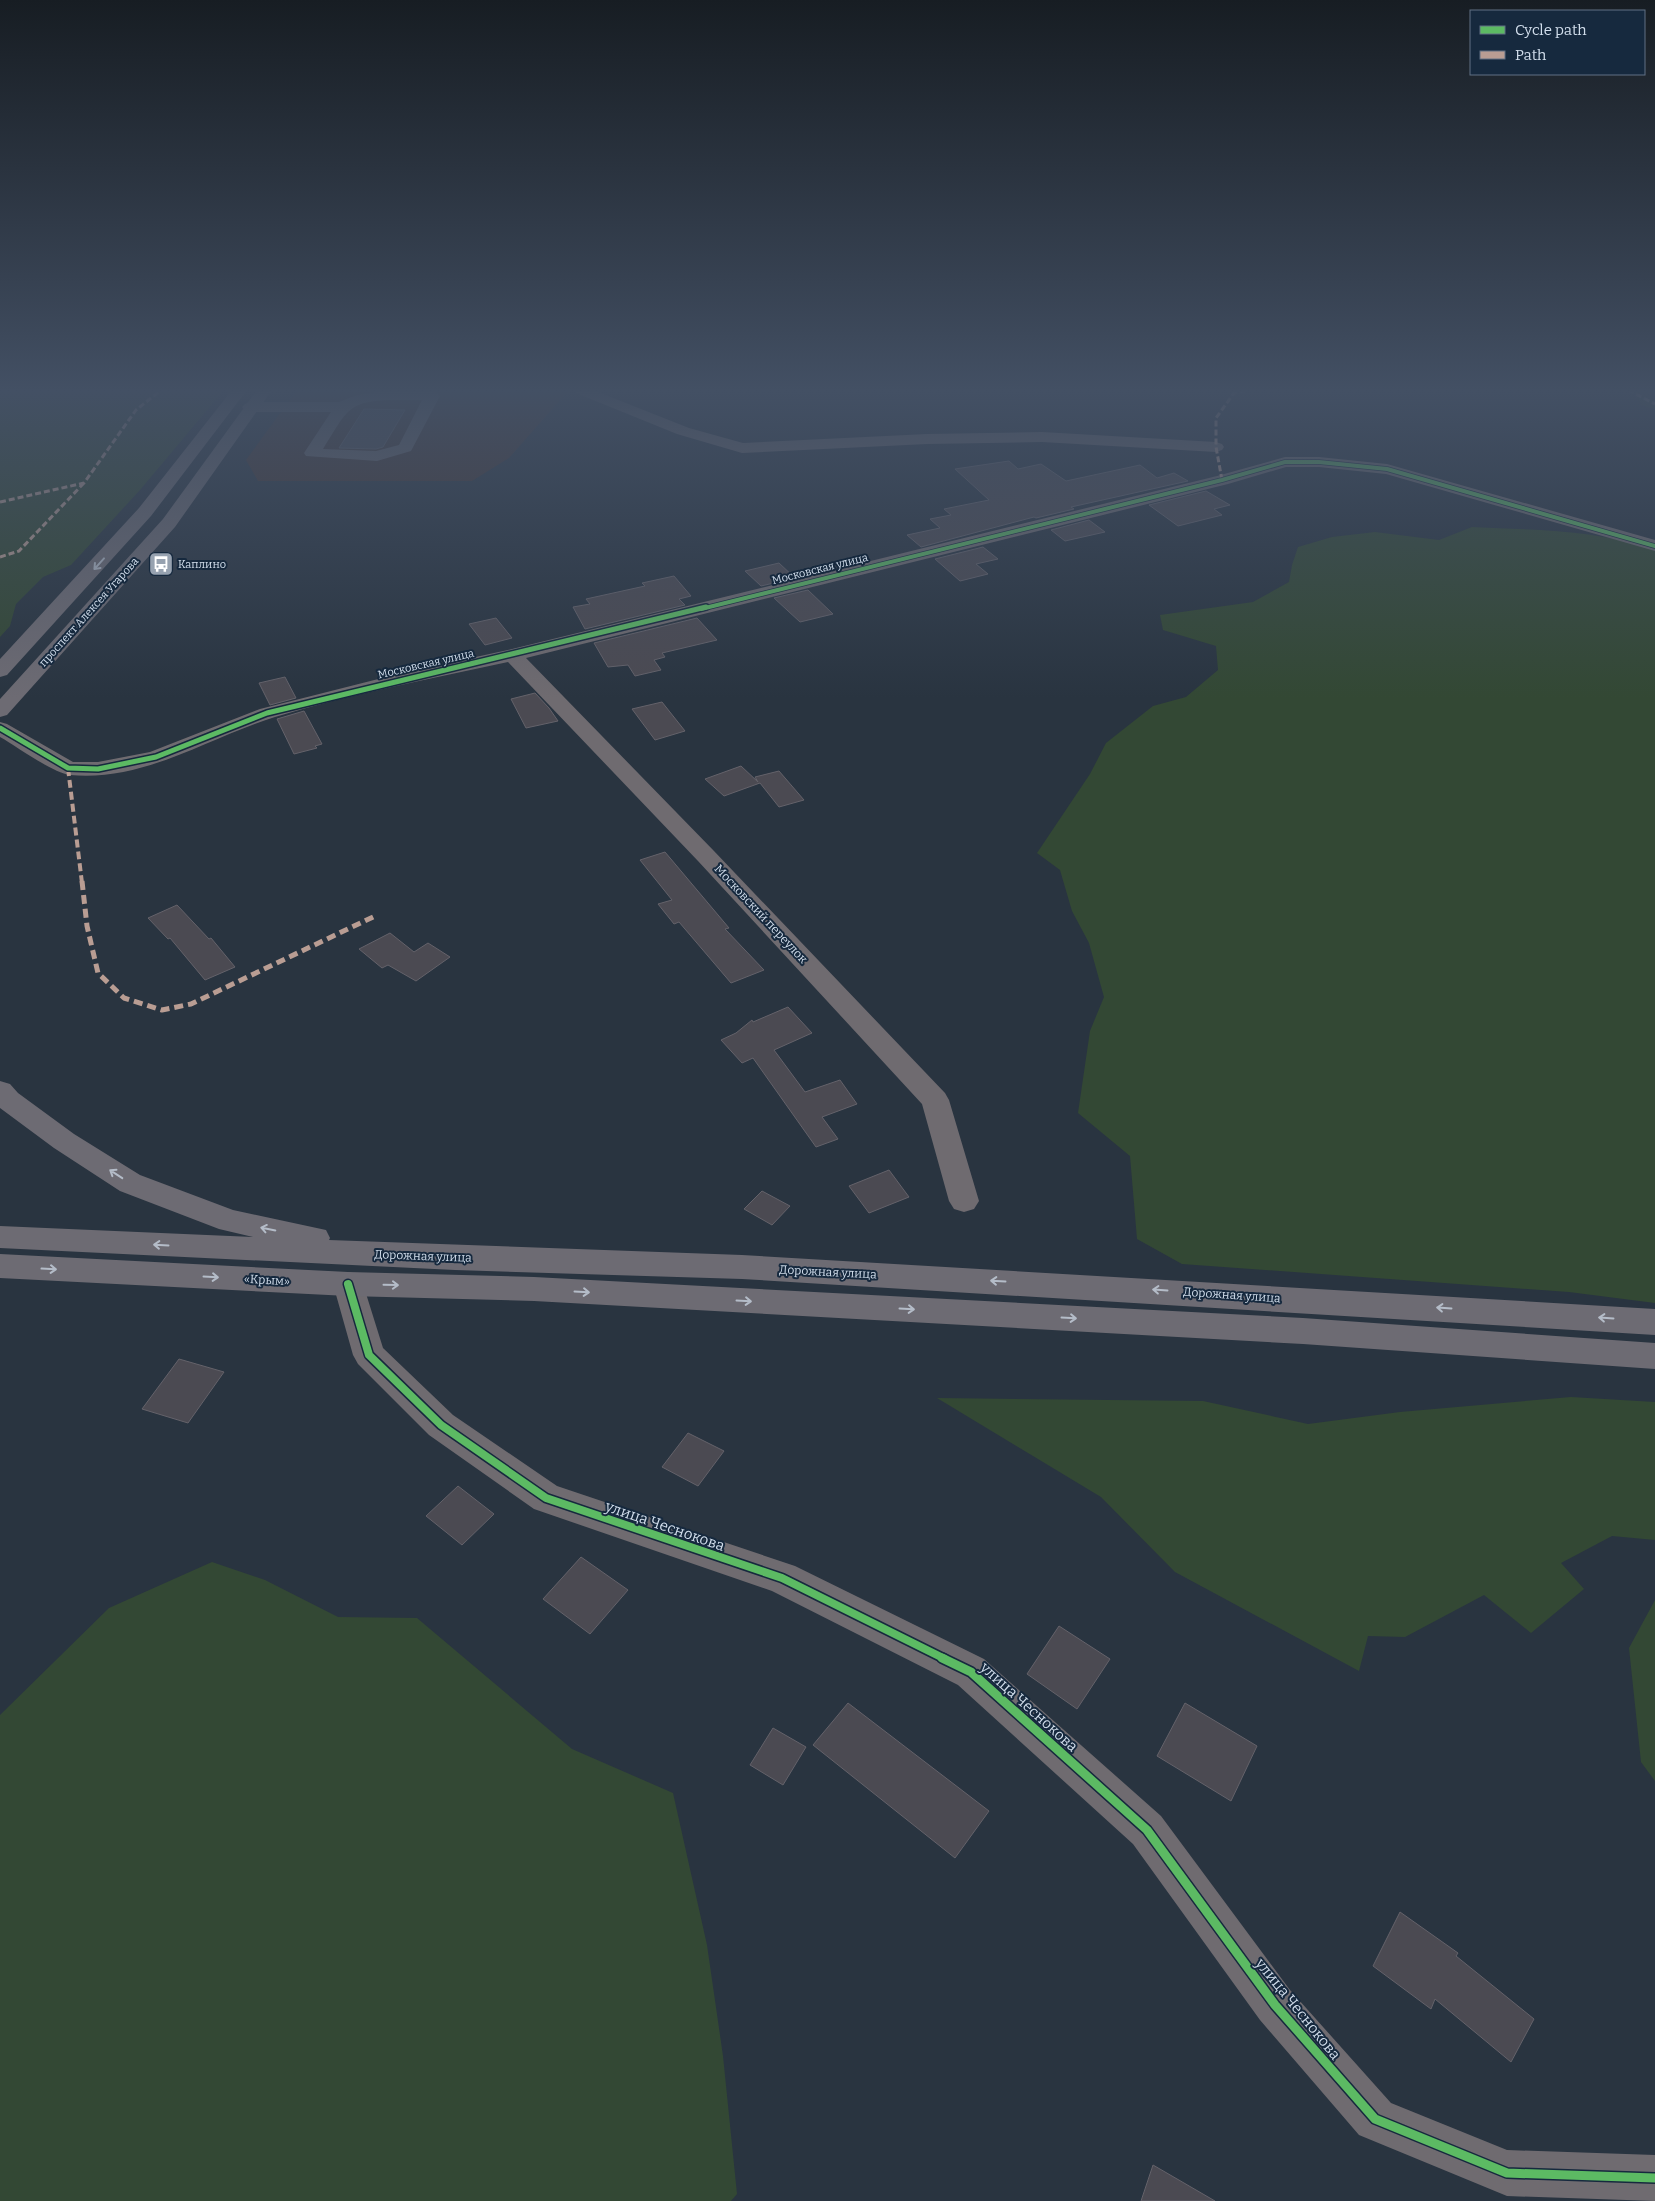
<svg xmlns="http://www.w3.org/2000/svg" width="1655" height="2201" font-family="Bitter,serif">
<rect width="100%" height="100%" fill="#293440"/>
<path fill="#443431" d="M297,390H569L509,458L472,481H258L246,460Z"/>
<path fill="#334834" d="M0,390H224L140,490L71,565L43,577L16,604L10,626L0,637Z
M1636,390H1655V409L1641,405Z
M1472,527C1533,530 1597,529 1655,550V1303L1569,1292L1182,1264L1137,1239L1130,1156L1078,1113L1090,1031L1104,997L1089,943L1072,911L1060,870L1037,853L1090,774L1106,743L1153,706L1186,697L1218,670L1216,646L1163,630L1160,615L1253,602L1289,582L1292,565L1298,547L1332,537L1375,532L1439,540Z
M1571,1397L1655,1402V1540L1612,1536L1561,1563L1584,1589L1531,1633L1484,1595L1405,1637L1368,1636L1359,1671L1175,1572L1101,1497L937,1398L1203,1401L1308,1424L1400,1412Z
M212,1562L265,1580L338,1617L417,1618L572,1749L673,1793L707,1945L723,2056L737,2194L731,2201H0V1715L109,1608Z
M1655,1600V1781L1641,1762L1629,1648Z"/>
<path fill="#4b4a52" stroke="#64626a" d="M364,409L405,410L383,447L376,449L339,448Z
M1009,461L1018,469L1041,464L1066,481L1140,465L1157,478L1174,473L1188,481L1071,507L1074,509L1036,518L1034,517L921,547L907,535L940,528L930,519L951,515L944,509L989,500L955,469Z
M1206,491L1230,505L1214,509L1222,515L1178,526L1149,505Z
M1089,520L1105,532L1065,541L1051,530Z
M983,547L998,559L976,564L988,574L960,581L935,559Z
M779,563L795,578L761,586L745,571Z
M674,576L691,596L679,599L685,605L585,629L573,607L590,604L586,599L645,586L642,583Z
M808,590L833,614L800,622L774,598Z
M496,618L512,638L485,645L469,624Z
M697,618L717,640L662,653L665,657L654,660L661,670L635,676L628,665L608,667L594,643Z
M285,677L296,698L270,705L259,683Z
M535,693L549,708L558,721L526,728L511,699Z
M662,702L685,731L655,740L632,709Z
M304,711L322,744L315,746L317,748L294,754L277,719Z
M741,766L758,782L755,777L779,771L804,800L779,807L760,783L724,796L705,779Z
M665,852L729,928L725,929L764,970L731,983L679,922L674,924L658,904L672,900L640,860Z
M177,905L209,939L211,938L235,967L205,980L170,938L168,939L148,918Z
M390,933L414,952L428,943L450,957L416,981L388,965L382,968L359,949Z
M788,1007L812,1033L774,1050L805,1092L840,1080L857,1104L822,1117L838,1139L816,1147L753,1058L742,1063L721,1040L736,1033L752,1020L753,1022Z
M889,1170L909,1197L869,1213L849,1186Z
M762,1191L790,1206L772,1225L744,1209Z
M179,1359L224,1372L188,1423L142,1409Z
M688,1433L724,1451L698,1486L662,1467Z
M458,1486L494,1514L462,1545L426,1516Z
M581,1557L628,1590L590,1634L543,1599Z
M1059,1626L1110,1659L1077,1709L1027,1674Z
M848,1703L989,1811L955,1858L813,1745Z
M1185,1703L1257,1746L1231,1801L1157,1756Z
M773,1728L806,1747L783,1785L750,1765Z
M1400,1912L1458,1953L1456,1956L1534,2019L1511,2062L1435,1999L1431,2009L1373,1966Z
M1153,2165L1215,2201H1141Z"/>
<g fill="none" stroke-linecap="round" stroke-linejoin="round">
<path fill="#6f6b70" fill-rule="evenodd" d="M573,390H593L689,428L743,443L927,434L1042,432L1216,442L1222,444L1224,447L1222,450L1216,452L1042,442L927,444L742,453L677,434L576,393Z
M385,391H432L437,393L440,396L411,451L377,461L306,456L304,453L331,412H250L245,410L242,407L245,404L250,402H339L357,395ZM397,400H422L399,445L376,451L323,449C348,410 347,400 397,400Z
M1285,457H1319L1387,464L1655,540V551L1386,474L1319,467H1286L1228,484L526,658L714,851L945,1093L949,1100L979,1201L974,1209L964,1212L954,1209L949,1201L922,1104L698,861L508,662C430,679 351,694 275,717C207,738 144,782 70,775C53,773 16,746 0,737V722L7,724L73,762H98L150,752L260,709L398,674L512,649L1217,476Z
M348,1272L359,1275L363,1284L383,1348L453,1415L557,1486L795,1566L984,1659L1161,1816L1290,1990L1391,2103L1507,2150L1655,2155V2201L1507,2196L1359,2135L1260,2020L1133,1844L958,1685L772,1591L534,1509L429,1435L358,1364L353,1355L333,1284L337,1275Z"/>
<path fill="#6d6b73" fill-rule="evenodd" d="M232,390H247L151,516L7,675L0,677V659L139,508Z
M257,390H272L175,527L7,715L0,717V699L163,519Z
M0,1081L10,1084L18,1093L74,1134L140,1175L233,1210L326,1230L330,1238L329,1240L742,1255L1655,1309V1335L742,1279L455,1270L0,1248V1226L253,1237L219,1229L120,1191L54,1148L0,1108Z
M0,1254L348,1272L534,1277L1303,1318L1655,1343V1369L1303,1344L534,1301L348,1296L0,1278Z"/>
<path stroke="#b99d93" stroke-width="3" stroke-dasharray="6 3" stroke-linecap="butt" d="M1628,390L1655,404
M1222,480L1216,447V418L1234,393L1248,390
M0,502L84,483L136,410L161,390
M0,557L19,551L84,483"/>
<path stroke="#b99d93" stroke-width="4" stroke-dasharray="8 4" stroke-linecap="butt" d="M68,768L82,883"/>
<path stroke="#b99d93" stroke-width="5" stroke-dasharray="9 5" stroke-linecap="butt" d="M82,881L87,926L98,973L124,998L162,1010L191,1004L375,916"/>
<defs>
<path id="cycleway-far3" d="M701,609L1222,480L1285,462H1319L1387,469L1655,546"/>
<path id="cycleway-far2" d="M0,728L68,768L98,769L156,757L267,713L706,607"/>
<path id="cycleway-far1" d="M348,1284L369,1355L441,1425L546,1498L782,1578L945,1659"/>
<path id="cycleway" d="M942,1658L971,1672L1147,1830L1275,2005L1375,2119L1507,2173L1655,2178"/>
</defs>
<use href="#cycleway-far3" stroke="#16293e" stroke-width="5.5"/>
<use href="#cycleway-far2" stroke="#16293e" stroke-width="8"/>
<use href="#cycleway-far1" stroke="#16293e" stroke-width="11"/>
<use href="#cycleway" stroke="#16293e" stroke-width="12"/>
<use href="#cycleway-far3" stroke="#5cba63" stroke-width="4"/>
<use href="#cycleway-far2" stroke="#5cba63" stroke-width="5"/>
<use href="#cycleway-far1" stroke="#5cba63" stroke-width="8"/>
<use href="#cycleway" stroke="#5cba63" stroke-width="9"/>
</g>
<defs><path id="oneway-shaft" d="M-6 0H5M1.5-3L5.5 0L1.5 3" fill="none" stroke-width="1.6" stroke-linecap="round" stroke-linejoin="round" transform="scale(1.25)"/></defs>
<g stroke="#b4bcc8">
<use href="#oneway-shaft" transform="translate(99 564) rotate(132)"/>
<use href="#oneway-shaft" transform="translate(116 1174) rotate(-147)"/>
<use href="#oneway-shaft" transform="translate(268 1229) rotate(-169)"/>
<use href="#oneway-shaft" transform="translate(161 1245) rotate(-177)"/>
<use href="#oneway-shaft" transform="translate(49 1269) rotate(3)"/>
<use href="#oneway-shaft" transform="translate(211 1277) rotate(3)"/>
<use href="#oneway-shaft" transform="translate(998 1281) rotate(-177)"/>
<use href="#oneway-shaft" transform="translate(391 1285) rotate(1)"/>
<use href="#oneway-shaft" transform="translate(1160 1290) rotate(-176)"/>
<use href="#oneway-shaft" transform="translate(582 1292) rotate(3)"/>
<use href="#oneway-shaft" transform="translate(744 1301) rotate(3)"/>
<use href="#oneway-shaft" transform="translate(1444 1308) rotate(-176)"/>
<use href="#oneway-shaft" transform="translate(907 1309) rotate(3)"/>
<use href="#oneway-shaft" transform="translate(1069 1318) rotate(3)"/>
<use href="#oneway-shaft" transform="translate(1606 1318) rotate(-176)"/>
</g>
<linearGradient id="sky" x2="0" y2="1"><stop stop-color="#171d23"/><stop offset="0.56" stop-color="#435064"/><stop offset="1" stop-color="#435064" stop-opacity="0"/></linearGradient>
<rect width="1655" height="698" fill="url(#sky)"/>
<defs>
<symbol id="bus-square" viewBox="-11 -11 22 22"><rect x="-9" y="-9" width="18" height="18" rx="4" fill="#97a2b0" stroke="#16293e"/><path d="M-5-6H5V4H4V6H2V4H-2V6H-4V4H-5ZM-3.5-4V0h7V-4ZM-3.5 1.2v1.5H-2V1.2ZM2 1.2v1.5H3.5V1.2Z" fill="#fff"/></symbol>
</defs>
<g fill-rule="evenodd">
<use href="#bus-square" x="147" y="550" width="28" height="28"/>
</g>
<g text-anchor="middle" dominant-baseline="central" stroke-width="4" stroke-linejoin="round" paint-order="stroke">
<g font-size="11" fill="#d2deec" stroke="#16293e" text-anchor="start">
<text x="178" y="564">Каплино</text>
</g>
<g font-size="11" fill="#d2deec" stroke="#16293e">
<text transform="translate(820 569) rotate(-14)">Московская улица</text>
<text transform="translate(89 612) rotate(-48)">проспект Алексея Угарова</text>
<text transform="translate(426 664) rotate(-13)">Московская улица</text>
</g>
<g font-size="12" fill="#d2deec" stroke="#16293e">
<text transform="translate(761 914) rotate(47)">Московский переулок</text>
<text transform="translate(423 1256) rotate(2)">Дорожная улица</text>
<text transform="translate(828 1272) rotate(3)">Дорожная улица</text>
<text transform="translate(267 1280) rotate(3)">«Крым»</text>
<text transform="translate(1232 1295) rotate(4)">Дорожная улица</text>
</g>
<g font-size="15" fill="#d2deec" stroke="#16293e">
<text transform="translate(665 1526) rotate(19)">улица Чеснокова</text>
<text transform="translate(1029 1707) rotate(42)">улица Чеснокова</text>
<text transform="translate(1298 2009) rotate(51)">улица Чеснокова</text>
</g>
</g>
<rect x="1470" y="10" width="175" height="65" fill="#16293e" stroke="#617184"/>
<rect x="1480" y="26" width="25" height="8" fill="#5cba63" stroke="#617184"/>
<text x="1515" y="35" font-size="15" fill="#d2deec">Cycle path</text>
<rect x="1480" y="51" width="25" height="8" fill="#b99d93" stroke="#617184"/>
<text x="1515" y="60" font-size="15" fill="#d2deec">Path</text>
</svg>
